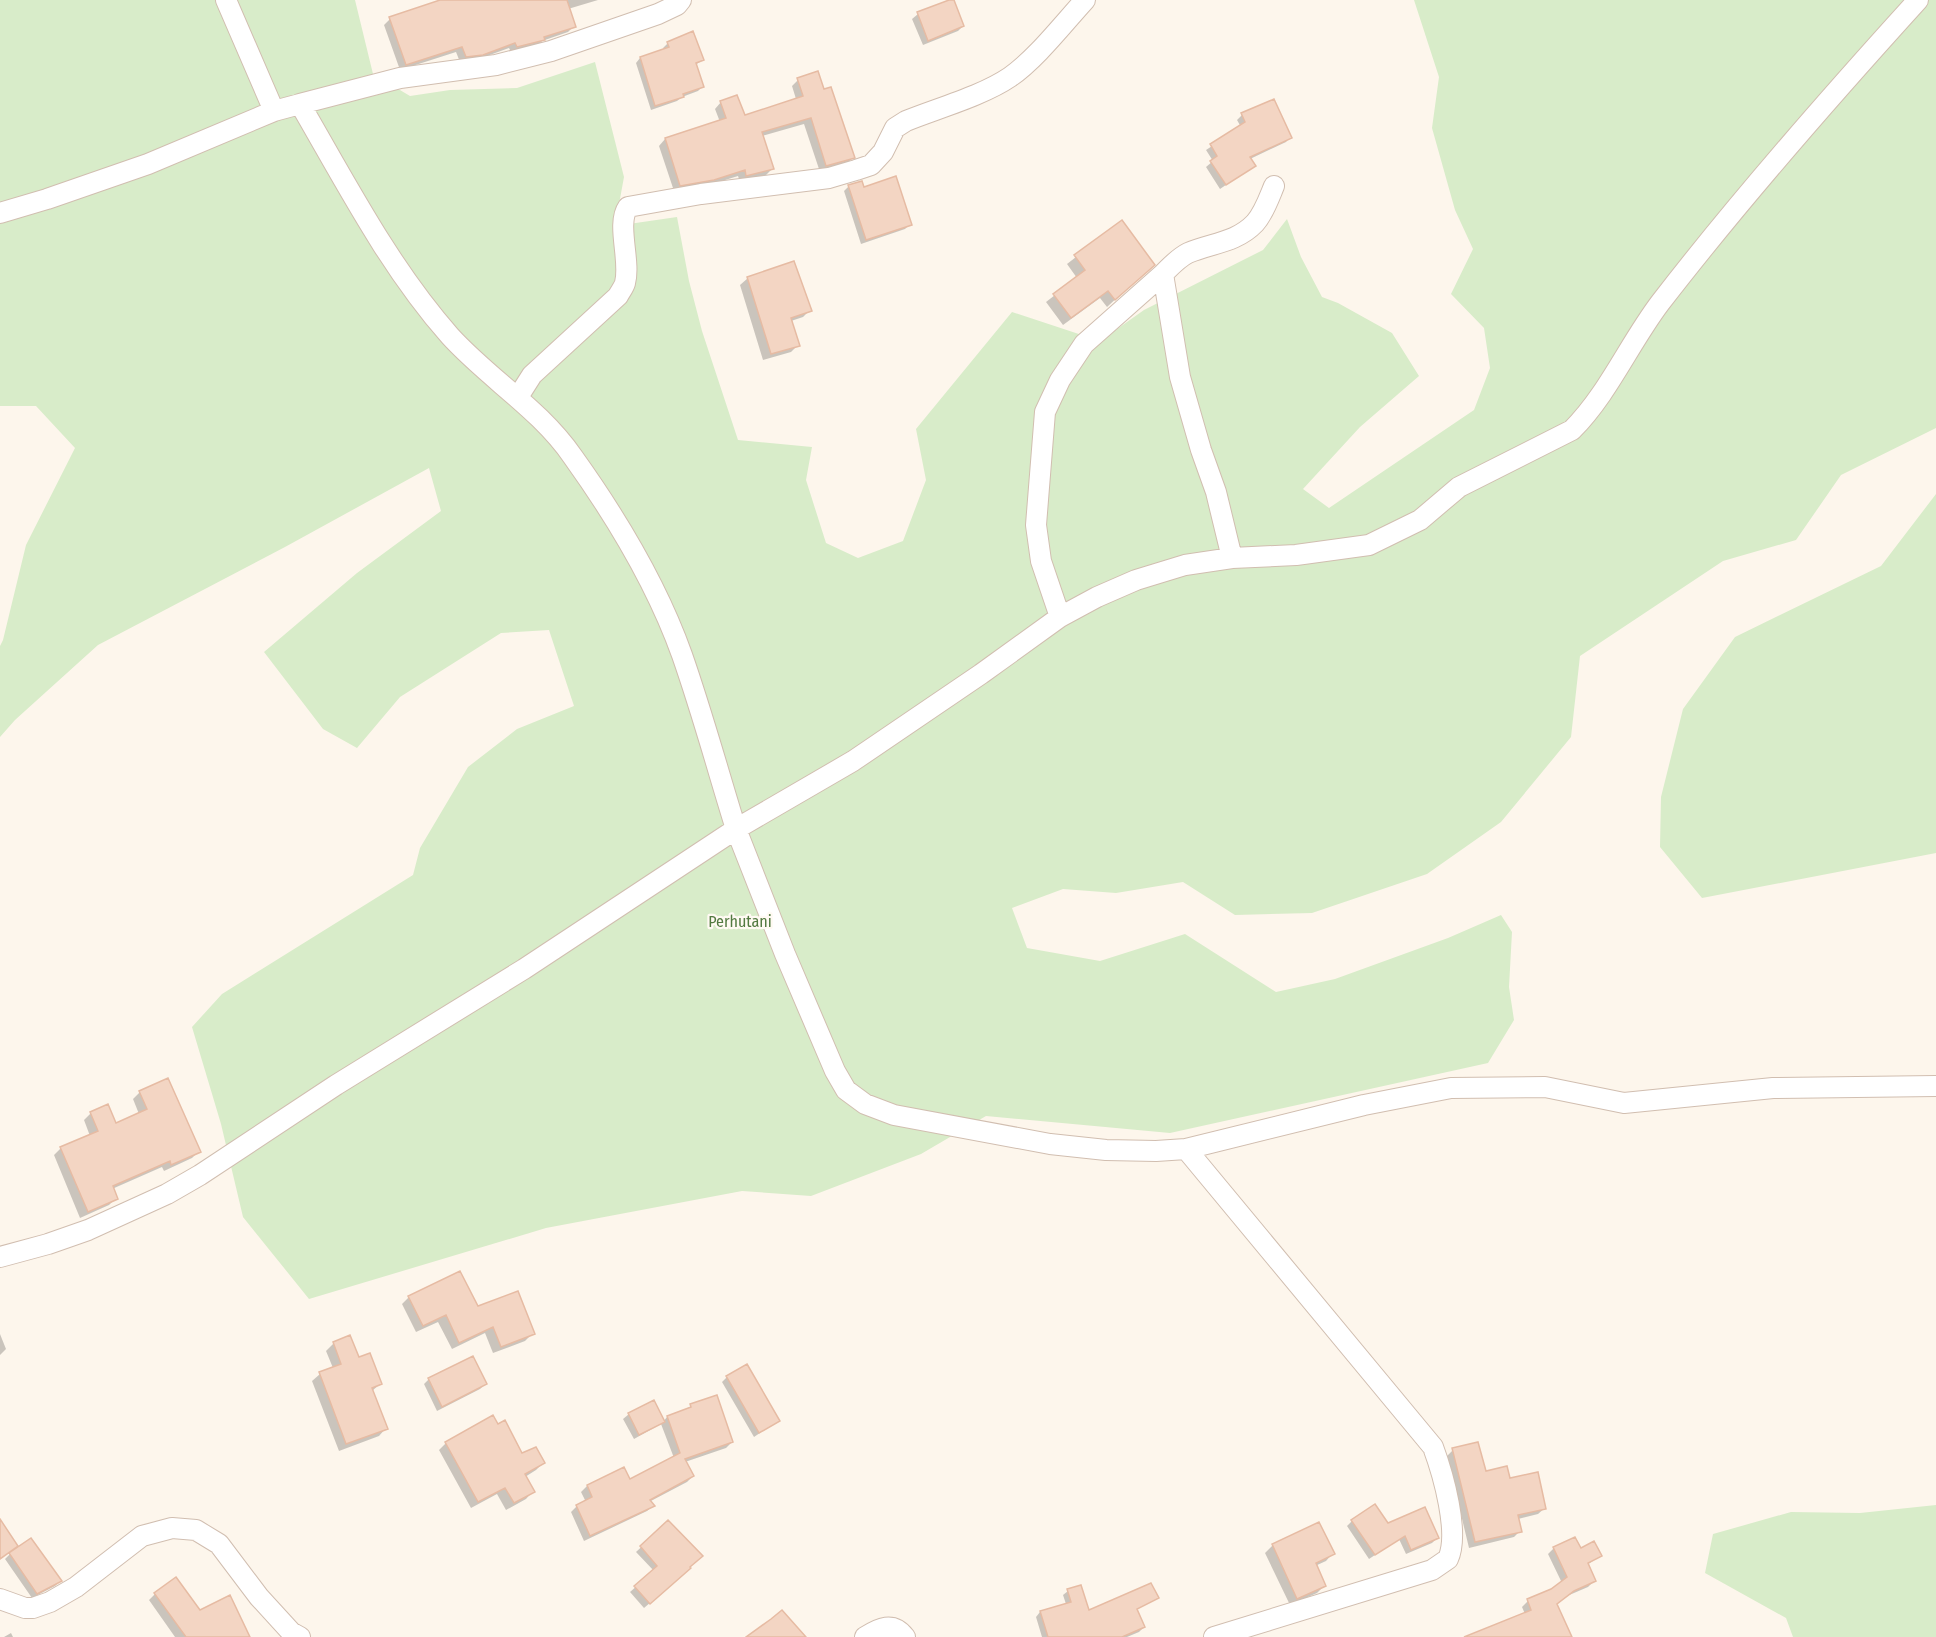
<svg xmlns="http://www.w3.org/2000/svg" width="1936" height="1637" font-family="'Fira Sans Condensed',sans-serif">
<rect width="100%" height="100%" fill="#fdf6ec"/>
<path fill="#d8ecc9" d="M0,0H355L373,74L410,96L450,90L517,88L595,62L624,177L615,226L677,217L689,281L702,331L738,440L812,447L806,480L826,543L858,558L903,541L926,480L916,429L1012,312L1100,341L1144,310L1263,250L1287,219L1301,257L1322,297L1338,303L1392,333L1419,376L1360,427L1303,489L1329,508L1474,410L1490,368L1484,328L1451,294L1473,249L1455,210L1432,128L1439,77L1414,0H1936V428L1841,475L1796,540L1723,561L1580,656L1571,737L1501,822L1427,874L1312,913L1235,915L1183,882L1116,893L1063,889L1012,908L1027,948L1100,961L1185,934L1276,992L1335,979L1448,938L1501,915L1512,932L1509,987L1514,1020L1488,1063L1170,1133L986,1116L921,1154L811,1196L742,1191L546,1228L309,1299L243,1217L221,1124L192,1027L222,994L413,875L420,848L468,767L517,729L574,706L549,630L501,633L400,697L357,748L323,729L264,652L357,573L441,511L429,468L285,547L98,645L15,720L0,737V646L3,640L26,545L75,448L36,406H0Z
M1936,494V853L1702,898L1660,847L1661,797L1683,709L1735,637L1881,566Z
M1936,1505V1637H1793L1786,1618L1705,1573L1713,1534L1791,1512L1860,1513Z"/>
<path fill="#0003" d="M441,0H598L568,9L574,26L568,32L542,41L538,46L511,52L509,48L476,60L460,62L456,52L400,70L384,25L390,19Z
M953,0L963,26L958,31L923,45L912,19L918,14Z
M668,43L703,60L695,65L702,87L698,91L682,97L677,101L651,110L636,63L640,58L664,50L663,48Z
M798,80L853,157L847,164L820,172L804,124L762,136L772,169L766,175L740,182L738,176L706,186L674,191L659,146L665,139L720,122L715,109L721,102L744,117L796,99L792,86Z
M1242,115L1290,137L1286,142L1250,159L1254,166L1220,189L1206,167L1213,161L1206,150L1241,127L1237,120Z
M849,186L863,189L910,224L905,229L861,244L844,191Z
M1121,222L1145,272L1107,307L1100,298L1063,325L1046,302L1077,278L1067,264Z
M748,278L810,310L803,317L791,321L798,345L791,352L763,360L740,285Z
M140,1092L199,1151L192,1158L164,1171L162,1167L112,1189L116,1198L109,1205L80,1218L54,1155L61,1148L90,1136L84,1120L91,1113L115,1125L139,1114L133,1099Z
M409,1297L477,1308L533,1333L525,1341L493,1353L485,1333L452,1349L438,1322L416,1332L402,1304Z
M0,1334L6,1349L0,1355Z
M334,1343L358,1359L380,1384L372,1391L386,1428L379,1436L339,1451L312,1381L320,1374L333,1368L326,1351Z
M727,1377L778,1421L754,1437L722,1382Z
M429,1379L485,1384L480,1389L437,1411L424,1384Z
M691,1405L732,1442L726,1448L685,1462L693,1476L687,1482L649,1502L653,1506L647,1511L584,1541L571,1512L577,1506L586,1502L581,1492L587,1486L624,1469L629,1481L674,1458L661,1424L634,1439L623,1419L629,1414L663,1422L667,1417L686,1411Z
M446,1443L543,1463L536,1470L525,1477L533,1491L526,1499L506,1510L497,1494L471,1508L439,1450Z
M1453,1450L1485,1473L1509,1480L1545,1508L1538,1514L1518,1519L1520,1531L1514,1537L1469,1548L1447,1456Z
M1352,1521L1388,1525L1437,1538L1432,1543L1406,1554L1399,1539L1369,1559L1347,1526Z
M668,1522L689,1567L685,1573L644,1608L630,1592L654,1571L636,1552Z
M1273,1545L1333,1553L1326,1561L1315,1566L1324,1586L1317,1593L1290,1605L1265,1553Z
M1554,1548L1580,1550L1600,1556L1587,1565L1594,1581L1588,1587L1567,1596L1556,1605L1570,1637H1472L1525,1614L1522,1607L1528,1601L1552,1590L1562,1583L1548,1554Z
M10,1554L60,1581L55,1586L32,1598L5,1559Z
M1068,1591L1088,1612L1157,1597L1136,1610L1144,1627L1139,1632L1127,1637H1042L1036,1617L1040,1612L1066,1604L1063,1595Z
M155,1594L199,1612L249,1637H175L149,1600Z
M11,1633L13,1637H4Z"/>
<path fill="#f3d5c3" stroke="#e6bba3" stroke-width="1.5" d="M440,0H567L576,27L544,37L545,40L517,47L515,43L483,55L466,57L462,47L406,65L389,17Z
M949,0H954L964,26L928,41L917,12Z
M693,31L704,60L696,63L704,87L683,94L684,97L655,106L640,57L669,47L667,42Z
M818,71L824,89L831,87L855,158L826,166L811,118L762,132L774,169L746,176L745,170L714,180L680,186L665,138L726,118L720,101L737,95L745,115L803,96L797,78Z
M1274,99L1292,138L1250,157L1256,166L1226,185L1210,161L1217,156L1210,144L1245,122L1241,113Z
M896,176L912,225L866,240L848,185L862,181L864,187Z
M1122,220L1155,265L1115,300L1108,291L1071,318L1053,294L1085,270L1074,255Z
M794,261L812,311L791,318L800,346L771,354L747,277Z
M168,1078L201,1152L171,1165L170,1161L113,1186L118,1199L88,1212L60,1147L98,1131L90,1112L108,1104L116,1123L147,1109L139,1091Z
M460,1271L478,1306L518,1291L535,1334L501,1347L493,1327L459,1343L446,1315L423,1326L408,1296Z
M350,1335L359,1357L370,1353L382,1384L372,1388L388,1429L346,1444L319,1372L341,1364L333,1342Z
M473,1356L487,1384L442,1407L428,1378Z
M747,1364L780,1421L759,1433L726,1376Z
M717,1395L733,1442L685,1459L694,1476L650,1500L655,1506L590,1536L576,1505L592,1497L587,1485L624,1467L630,1479L680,1453L667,1416L691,1407L690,1404Z
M654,1400L665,1422L639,1435L628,1413Z
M493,1415L498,1424L505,1420L522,1453L536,1447L545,1463L525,1474L535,1492L514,1503L505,1488L478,1502L445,1442Z
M1478,1442L1486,1471L1507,1466L1510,1478L1538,1472L1546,1509L1518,1515L1522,1532L1475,1542L1452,1448Z
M1375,1504L1388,1523L1425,1507L1439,1538L1411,1550L1405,1536L1375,1555L1351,1520Z
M0,1519L18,1546L0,1559Z
M668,1520L703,1556L690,1567L691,1568L650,1604L634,1586L657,1566L640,1546Z
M1319,1522L1335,1554L1316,1563L1326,1586L1297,1599L1272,1544Z
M1575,1537L1581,1548L1594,1541L1602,1556L1588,1563L1596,1581L1574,1591L1557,1604L1572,1637H1464L1531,1610L1527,1599L1551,1589L1567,1577L1553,1547Z
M31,1538L62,1581L37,1594L9,1553Z
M176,1577L200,1610L230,1595L250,1637H186L154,1593Z
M1151,1583L1159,1598L1137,1609L1145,1627L1122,1637H1048L1040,1611L1071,1602L1067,1589L1081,1585L1089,1610Z
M782,1610L806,1637H746L771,1619Z"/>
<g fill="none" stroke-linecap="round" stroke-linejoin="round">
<defs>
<path id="minor" d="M226,0L274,111
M1918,0C1829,98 1741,198 1660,303C1629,344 1608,394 1572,430L1459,487L1420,520L1369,545L1296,555L1232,558L1185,565L1136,580L1097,597L1060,617L981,674L853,761L736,829L785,954L835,1071L846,1090L865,1104L894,1115L1050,1144L1106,1150L1156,1151L1186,1149L1364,1105L1451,1088L1545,1087L1624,1103L1773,1088L1936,1086
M300,104L400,78L496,65L551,51L658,14L677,5L681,0
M0,213L47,199L148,164L274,111L300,104C346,183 389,267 450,336C489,379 540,409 573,457C616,517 657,585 682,655C702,712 718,771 736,829L524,969L336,1085L200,1175L167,1194L88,1230L48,1244L0,1257
M518,397L532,375L618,296C620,292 624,287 625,283C631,261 616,224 628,207L701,194L829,178L856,170L871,165L883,152L895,128L906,121C938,108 982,96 1010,77C1036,59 1063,24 1085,0
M1232,558L1216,492L1201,450L1180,377L1163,274C1171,266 1178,258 1188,253C1211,243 1236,243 1255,223C1264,213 1269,198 1274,186
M1060,617L1041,561L1036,525L1045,412L1060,380L1084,344L1163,274
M1186,1149L1433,1447C1443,1474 1460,1533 1448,1559L1432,1570L1214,1637
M0,1599L25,1608H33L50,1602L76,1587L142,1536L172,1528L196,1530L219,1544L259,1597L291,1632L300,1637
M865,1637C879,1628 893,1621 905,1637"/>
</defs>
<use href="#minor" stroke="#d1beb0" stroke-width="22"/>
<use href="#minor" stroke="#fff" stroke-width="20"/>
</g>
<g text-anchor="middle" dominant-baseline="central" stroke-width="4.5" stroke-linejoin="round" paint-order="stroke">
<g font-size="16" fill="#537a41" stroke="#fffaf3">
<text x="740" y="921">Perhutani</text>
</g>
</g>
</svg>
